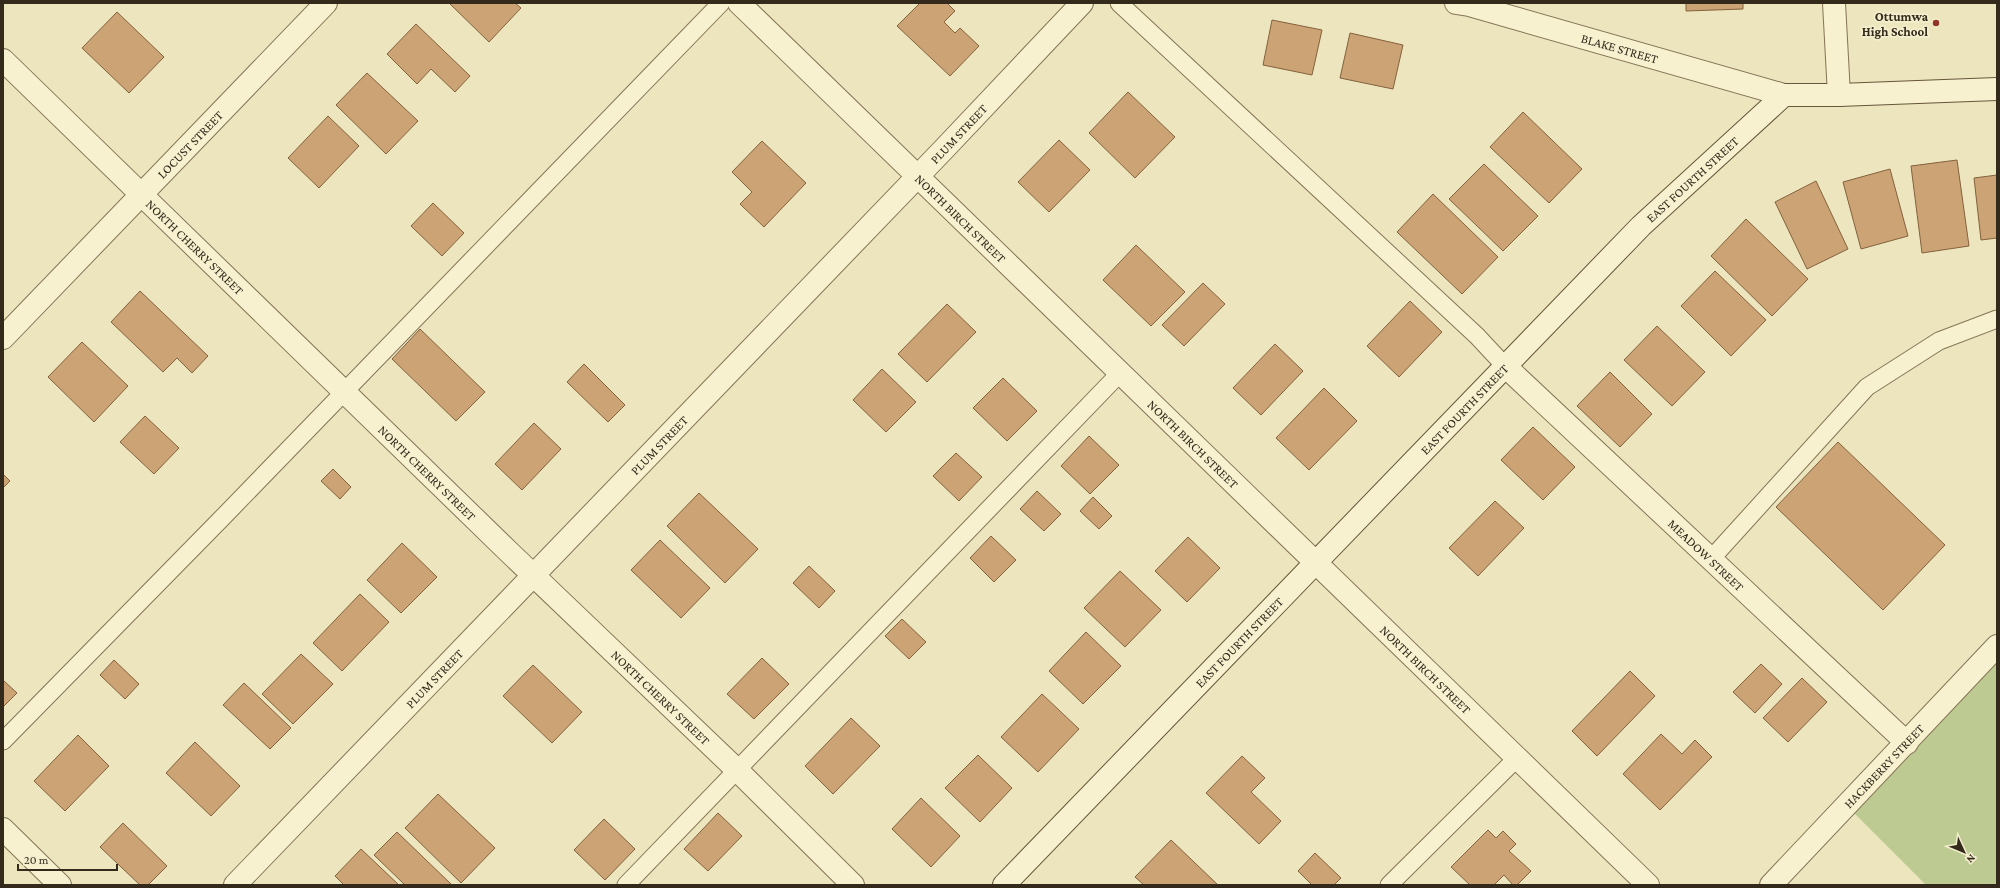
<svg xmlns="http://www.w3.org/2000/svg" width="2000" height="888" font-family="'Crimson Pro',serif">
<rect width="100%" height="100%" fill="#ede5be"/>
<path fill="#bdca92" d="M1997,646V885H1926L1847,806Z"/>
<path fill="#cba374" stroke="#83623d" d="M449,3H515L521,8L489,42Z
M920,3H947L955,11L944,22L955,33L960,28L979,46L950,76L897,26Z
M1686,3H1743V9L1686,11Z
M117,12L164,57L129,93L82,48Z
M1272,20L1322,30L1312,75L1263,65Z
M416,24L470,76L455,92L431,69L417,84L387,54Z
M1350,33L1403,45L1393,89L1340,78Z
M367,73L418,121L386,154L336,105Z
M1128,92L1175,137L1135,178L1089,133Z
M1523,112L1582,169L1549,203L1490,147Z
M328,116L359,146L319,188L288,158Z
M1059,140L1090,170L1049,212L1018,182Z
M762,141L806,183L764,227L740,204L752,192L732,172Z
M1957,160L1969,246L1922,253L1911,166Z
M1484,164L1538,216L1503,251L1449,199Z
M1890,169L1908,236L1861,249L1843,182Z
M1997,175V238L1981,240L1974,178Z
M1816,181L1848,249L1807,269L1775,202Z
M1433,194L1498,257L1462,294L1397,232Z
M433,203L464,233L442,256L411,226Z
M1746,219L1808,279L1772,316L1711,256Z
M1136,245L1185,292L1151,326L1103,280Z
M1715,271L1766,320L1731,356L1681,306Z
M1203,283L1225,304L1184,346L1162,325Z
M140,291L208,356L192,373L177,358L163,372L111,322Z
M1410,301L1442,332L1399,377L1367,346Z
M947,304L976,332L927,382L898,354Z
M1657,326L1705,372L1672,406L1624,360Z
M420,329L485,392L456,421L392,359Z
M82,342L128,386L94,422L48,377Z
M1275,344L1303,371L1261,415L1233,388Z
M584,364L625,405L608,422L567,382Z
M882,369L916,402L886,432L853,400Z
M1610,372L1652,414L1620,447L1577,406Z
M1003,378L1037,411L1007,441L973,408Z
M1324,388L1357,421L1309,470L1276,438Z
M145,416L179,448L154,474L120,442Z
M534,423L561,449L522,490L495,464Z
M1533,427L1575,467L1543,500L1501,460Z
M1089,436L1119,465L1090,494L1061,466Z
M1838,442L1945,545L1883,610L1776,507Z
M956,453L982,477L959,501L933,476Z
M333,469L351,487L340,499L321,481Z
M3,474L10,481L3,488Z
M1037,491L1061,514L1044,531L1020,509Z
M699,493L758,549L725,583L667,526Z
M1093,497L1112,516L1099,529L1080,511Z
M1495,501L1524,528L1478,576L1449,548Z
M991,536L1016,560L994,582L970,558Z
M1188,537L1220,568L1187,602L1155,571Z
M660,540L710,588L681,618L631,570Z
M402,543L437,577L401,613L367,580Z
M809,566L835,591L819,608L793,583Z
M1120,571L1161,610L1125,647L1084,608Z
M360,594L389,622L342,671L313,643Z
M902,619L926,642L909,659L885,636Z
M1086,632L1121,666L1083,704L1049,671Z
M301,654L333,684L293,724L262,694Z
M762,658L789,684L754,719L727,694Z
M114,660L139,684L125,699L100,675Z
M1761,664L1782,684L1755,713L1733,692Z
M533,665L582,712L552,743L503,696Z
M1630,671L1655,696L1597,756L1572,731Z
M1802,678L1827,702L1788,742L1763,718Z
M3,680L17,693L3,707Z
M244,683L291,728L270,749L223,705Z
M1042,694L1079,729L1038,772L1001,737Z
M851,718L880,746L833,794L805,766Z
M1661,734L1682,754L1695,740L1712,757L1660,810L1623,774Z
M78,735L109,766L65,811L34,781Z
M195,742L240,786L211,816L166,773Z
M978,755L1012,788L980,822L945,788Z
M1242,756L1265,778L1251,792L1281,821L1259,844L1206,793Z
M438,794L495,848L461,883L405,828Z
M921,798L960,836L931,867L892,829Z
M718,813L742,836L708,871L684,849Z
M604,819L635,849L605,880L574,850Z
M123,823L167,866L148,885H140L100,847Z
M1488,830L1496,838L1503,831L1516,844L1509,851L1531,871L1517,885H1513L1504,875L1494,885H1470L1451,867Z
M397,832L452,885H405L374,855Z
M1171,840L1218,885H1144L1135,877Z
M361,849L399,885H344L335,876Z
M1315,853L1341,878L1334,885H1312L1298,871Z"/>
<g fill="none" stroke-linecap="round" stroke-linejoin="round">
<defs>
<path id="service" d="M1119,3L1477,336L1505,366
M1711,559L1867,387L1939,341L1997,319
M3,741L223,517L721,3
M626,885L1120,373
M1389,885L1517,758"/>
<g id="minor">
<path id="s1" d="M739,3L1648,885"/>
<path id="s2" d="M1456,3L1469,5L1784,95"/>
<path d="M1834,3L1839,95"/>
<path id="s3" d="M3,60L510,553L737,770L853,885"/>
<path id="s4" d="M3,338L326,3"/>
<path id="s5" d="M1505,366L1907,743"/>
<path d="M3,829L60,885"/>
<path id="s6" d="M235,885L944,149L1082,3"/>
<path id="s7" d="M1771,885L1997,646"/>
</g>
<g id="secondary">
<path id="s8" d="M1004,885L1641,226L1784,95H1839L1997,89"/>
</g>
</defs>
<use href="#service" stroke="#847557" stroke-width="19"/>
<use href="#minor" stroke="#847557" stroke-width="24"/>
<use href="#secondary" stroke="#66563a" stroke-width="24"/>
<use href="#service" stroke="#f8f1d0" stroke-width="17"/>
<use href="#minor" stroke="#f8f1d0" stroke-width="22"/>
<use href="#secondary" stroke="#f8f1d0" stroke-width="22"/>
</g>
<circle fill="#923528" stroke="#f4eecd" stroke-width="1.5" cx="1936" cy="23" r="4"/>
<g text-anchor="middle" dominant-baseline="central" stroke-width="3.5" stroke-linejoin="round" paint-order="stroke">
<g font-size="13" font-weight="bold" fill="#342a1c" stroke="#f4eecd" text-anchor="end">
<text x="1928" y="16">Ottumwa<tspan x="1928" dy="15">High School</tspan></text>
</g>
<g font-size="13" fill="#342a1c" stroke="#f4eecd">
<text stroke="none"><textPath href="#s2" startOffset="170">BLAKE STREET</textPath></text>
<text stroke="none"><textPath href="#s6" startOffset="1043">PLUM STREET</textPath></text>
<text stroke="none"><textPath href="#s4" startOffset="269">LOCUST STREET</textPath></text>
<text stroke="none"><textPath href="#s8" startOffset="986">EAST FOURTH STREET</textPath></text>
<text stroke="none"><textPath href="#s1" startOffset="309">NORTH BIRCH STREET</textPath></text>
<text stroke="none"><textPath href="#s3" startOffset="268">NORTH CHERRY STREET</textPath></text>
<text stroke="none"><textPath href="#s8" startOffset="662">EAST FOURTH STREET</textPath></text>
<text stroke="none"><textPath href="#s1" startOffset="633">NORTH BIRCH STREET</textPath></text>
<text stroke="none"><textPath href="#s6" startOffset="611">PLUM STREET</textPath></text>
<text stroke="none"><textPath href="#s3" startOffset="592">NORTH CHERRY STREET</textPath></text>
<text stroke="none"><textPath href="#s5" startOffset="276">MEADOW STREET</textPath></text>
<text stroke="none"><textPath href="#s8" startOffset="338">EAST FOURTH STREET</textPath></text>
<text stroke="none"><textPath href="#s1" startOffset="957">NORTH BIRCH STREET</textPath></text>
<text stroke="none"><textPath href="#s6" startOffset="287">PLUM STREET</textPath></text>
<text stroke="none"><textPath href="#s3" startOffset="916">NORTH CHERRY STREET</textPath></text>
<text stroke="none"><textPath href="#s7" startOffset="164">HACKBERRY STREET</textPath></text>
</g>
</g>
<rect width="2000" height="888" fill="none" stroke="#342a1c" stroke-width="8"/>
<g transform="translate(1964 852) rotate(134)" stroke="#f4eecd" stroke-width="3" paint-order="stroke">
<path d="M0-3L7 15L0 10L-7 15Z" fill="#342a1c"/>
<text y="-6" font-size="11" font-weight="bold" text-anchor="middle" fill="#342a1c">N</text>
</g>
<path d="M18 864v6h99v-6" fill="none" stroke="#342a1c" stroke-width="2"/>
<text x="24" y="864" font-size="12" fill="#342a1c" stroke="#f4eecd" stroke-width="3" paint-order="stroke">20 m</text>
</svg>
